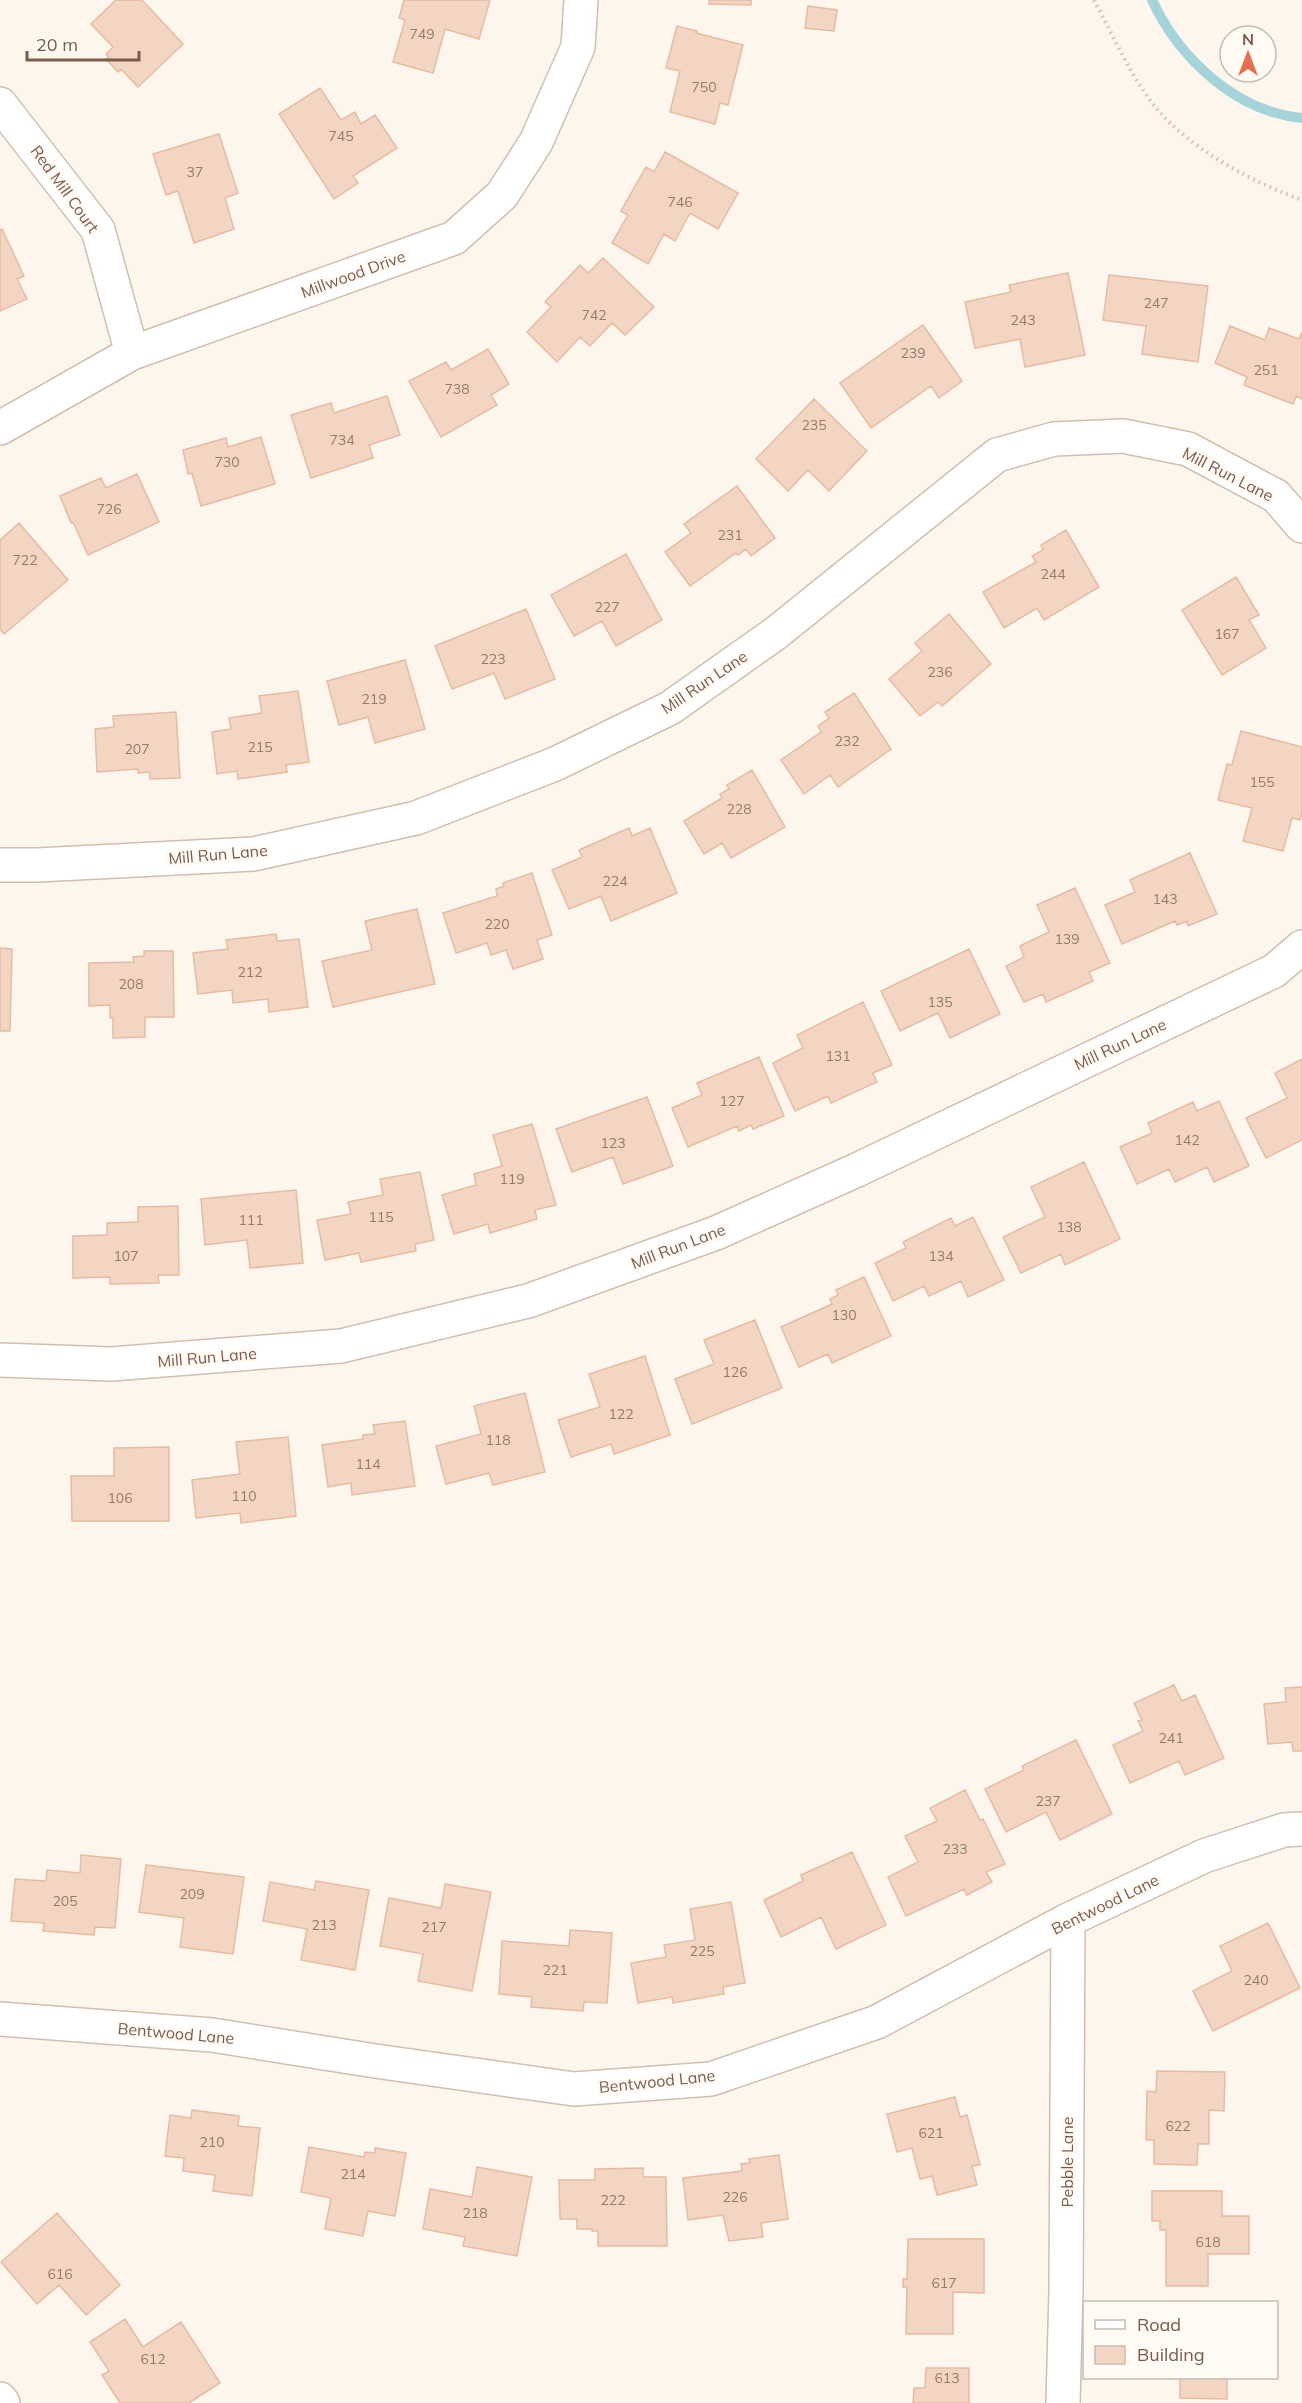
<svg xmlns="http://www.w3.org/2000/svg" width="1302" height="2403" font-family="Mulish,sans-serif">
<rect width="100%" height="100%" fill="#fdf6ec"/>
<g fill="none" stroke-linecap="round" stroke-linejoin="round">
<path stroke="#a5d3da" stroke-width="10" d="M1152,0C1179,58 1236,112 1302,118"/>
</g>
<path fill="#f3d5c3" stroke="#e6bba3" stroke-width="1.5" d="M116,0H142L183,44L138,87L121,69L118,72L106,59L109,57L106,54L113,47L91,24Z
M404,0H490L479,39L445,29L433,73L393,62L405,20L399,18Z
M709,0H751V5L709,4Z
M808,6L837,10L834,31L805,28Z
M677,26L697,31L696,33L743,45L728,105L720,103L715,124L670,112L680,71L666,68Z
M320,88L341,120L355,112L361,124L375,115L397,148L353,176L358,183L334,199L279,114Z
M219,134L238,193L225,198L234,229L194,243L178,191L166,195L153,154Z
M665,152L738,193L718,229L690,213L675,241L664,234L648,264L612,243L628,215L621,211L646,167L654,172Z
M2,229L24,276L17,279L27,299L0,311V230Z
M603,258L654,307L625,335L612,323L590,346L580,337L557,362L527,332L551,307L545,302L580,265L588,273Z
M1068,273L1085,355L1025,367L1020,339L975,348L965,302L1011,292L1009,285Z
M1109,275L1208,286L1198,362L1142,354L1146,326L1103,320Z
M923,325L962,381L939,398L931,386L871,428L840,383Z
M1230,326L1265,340L1269,328L1299,339L1302,332V399L1296,396L1293,404L1244,385L1247,377L1215,363Z
M488,349L509,384L491,395L497,405L441,437L409,381L446,362L451,370Z
M387,396L400,435L369,445L373,458L311,478L291,415L331,403L334,413Z
M814,399L867,451L829,491L808,470L788,491L756,459Z
M261,437L275,484L201,506L192,473L188,474L183,450L226,438L228,447Z
M137,474L159,522L88,555L73,522L71,523L60,496L101,478L106,488Z
M737,486L775,538L751,556L746,549L738,555L736,553L690,586L665,552L691,533L684,524Z
M19,523L68,580L4,634L0,629V540Z
M1066,530L1099,587L1044,620L1037,608L1004,628L983,592L1036,562L1032,556L1043,550L1041,545Z
M626,554L662,620L616,646L602,621L574,636L551,595Z
M1236,577L1259,615L1249,620L1266,648L1222,675L1182,610Z
M526,609L555,679L505,699L494,673L452,689L435,646Z
M949,614L991,664L942,706L938,702L920,716L889,679L922,651L915,643Z
M405,660L425,729L375,743L368,717L339,725L327,681Z
M298,691L309,762L286,765L287,772L238,779L237,771L217,774L212,732L231,729L229,718L262,713L259,696Z
M854,693L891,749L838,787L830,775L804,794L781,760L821,732L818,726L829,718L825,712Z
M176,712L180,778L150,779V772L138,773V769L97,772L95,729L114,727L113,716Z
M1241,731L1302,747V813L1300,820L1292,818L1283,851L1243,841L1252,808L1218,800L1227,764L1232,765Z
M752,770L785,827L731,858L722,843L704,854L684,821L722,798L720,794L729,789L727,785Z
M629,828L632,836L650,828L677,893L611,921L601,896L569,909L552,870L582,857L579,850Z
M1190,853L1217,914L1188,926L1187,921L1177,925L1175,921L1122,944L1105,905L1135,892L1130,880Z
M532,873L552,935L537,940L543,959L513,969L506,950L491,955L487,943L456,953L443,913L497,896L496,889L504,886L503,883Z
M1075,888L1110,963L1089,972L1093,981L1046,1002L1043,994L1024,1002L1006,966L1024,957L1020,946L1049,932L1037,905Z
M417,909L435,984L333,1007L322,961L372,950L365,921Z
M276,934L277,941L299,939L308,1007L269,1012L268,999L233,1003L232,990L198,994L193,953L228,949L226,940Z
M0,948L12,949L10,1031H0Z
M969,949L1000,1014L950,1038L938,1013L900,1031L881,991Z
M144,951H173L174,1017H145V1037L113,1038V1018H110V1005L89,1006V963L134,962L133,957L144,956Z
M863,1002L892,1065L873,1073L877,1082L831,1103L828,1096L795,1111L773,1063L803,1048L797,1035Z
M759,1057L784,1116L753,1129L751,1125L739,1131L737,1126L688,1147L672,1108L702,1095L697,1083Z
M1302,1059V1140L1266,1158L1246,1118L1287,1098L1275,1073Z
M647,1097L673,1166L623,1184L613,1157L572,1172L556,1129Z
M1219,1101L1249,1166L1214,1182L1207,1167L1175,1182L1169,1169L1137,1184L1120,1147L1152,1133L1148,1123L1193,1102L1197,1111Z
M532,1124L556,1205L535,1210L537,1219L490,1233L488,1224L454,1234L442,1195L476,1185L474,1174L502,1166L493,1135Z
M1084,1162L1120,1239L1065,1265L1061,1254L1021,1273L1003,1237L1045,1217L1031,1187Z
M420,1172L434,1240L415,1244L416,1251L361,1262L359,1253L325,1260L317,1220L351,1214L348,1202L383,1195L380,1179Z
M296,1190L303,1263L250,1268L247,1240L205,1245L201,1199Z
M178,1206L179,1275H158L159,1283L110,1284V1277L73,1278V1236L107,1235V1223L138,1222V1207Z
M973,1217L1004,1280L968,1297L961,1281L929,1296L924,1286L893,1301L875,1263L906,1248L903,1242L951,1218L955,1226Z
M864,1277L891,1336L832,1363L828,1354L799,1367L781,1327L832,1304L830,1299L838,1295L836,1290Z
M755,1320L782,1388L692,1424L675,1379L714,1364L704,1340Z
M645,1356L670,1435L614,1454L611,1444L571,1457L558,1420L600,1407L589,1374Z
M525,1393L545,1472L493,1485L489,1473L446,1484L436,1446L481,1434L474,1406Z
M405,1421L415,1486L352,1495L351,1483L328,1487L322,1445L363,1439V1435L375,1434L373,1425Z
M288,1437L296,1516L241,1523L240,1513L196,1518L192,1480L240,1474L236,1442Z
M169,1447V1521H72L71,1476H114V1448Z
M1174,1685L1182,1701L1195,1695L1224,1758L1185,1775L1179,1761L1130,1783L1113,1745L1143,1731L1138,1721L1142,1720L1134,1703Z
M1302,1687V1751H1293L1292,1742L1268,1744L1264,1704L1286,1702L1285,1688Z
M1076,1740L1112,1814L1060,1840L1046,1812L1006,1832L985,1789L1024,1770L1022,1766Z
M965,1790L980,1820L983,1819L1005,1864L986,1872L992,1882L967,1895L964,1889L906,1916L888,1877L918,1862L905,1836L937,1821L930,1808Z
M852,1852L886,1925L836,1949L821,1917L781,1937L764,1900L803,1881L801,1875Z
M81,1855L121,1859L115,1928L95,1927L94,1935L43,1931L44,1923L11,1921L15,1879L46,1881L47,1870L80,1873Z
M146,1865L244,1877L233,1954L180,1947L184,1918L139,1912Z
M316,1881L369,1890L355,1970L301,1960L307,1929L263,1921L270,1882L314,1890Z
M445,1884L491,1892L472,1991L418,1981L423,1954L380,1946L389,1898L441,1908Z
M731,1902L745,1983L723,1987L724,1994L673,2003L672,1997L638,2003L631,1963L666,1957L664,1945L695,1940L690,1909Z
M1268,1923L1300,1988L1213,2031L1193,1991L1232,1971L1220,1946Z
M570,1930L612,1933L607,2003L584,2002L583,2011L531,2007L532,1997L499,1994L502,1941L569,1946Z
M1157,2071L1225,2072L1224,2111L1209,2110V2144H1198L1197,2165L1154,2164V2140H1146L1147,2091L1156,2092Z
M955,2097L960,2117L967,2115L980,2165L972,2166L977,2185L937,2195L932,2176L920,2179L912,2148L897,2152L887,2114Z
M192,2110L239,2116L238,2126L260,2128L252,2196L213,2191L215,2175L183,2171L184,2158L165,2156L170,2115L191,2118Z
M309,2147L364,2157L365,2152L375,2153V2148L406,2153L395,2216L368,2211L363,2236L325,2229L331,2198L301,2192Z
M779,2155L788,2219L761,2223L763,2237L729,2241L723,2215L688,2220L683,2178L742,2171L741,2164L750,2163L749,2159Z
M477,2167L532,2177L517,2256L463,2246L465,2237L423,2229L430,2189L472,2197Z
M643,2168V2177H666L667,2246H598V2231H592V2229H577V2219H560L559,2180H595V2169Z
M1152,2191H1222V2216H1249V2254H1208V2286H1166V2230H1160V2221H1152Z
M57,2213L120,2285L86,2315L59,2285L37,2304L1,2262Z
M908,2239H984V2293L953,2292V2334H906L907,2287H903V2279H907Z
M125,2319L143,2347L181,2322L220,2383L189,2403H120L102,2375L109,2371L90,2342Z
M926,2368H969V2403H913L914,2388H925Z
M1180,2378H1227V2399L1180,2398Z"/>
<g fill="none" stroke-linecap="round" stroke-linejoin="round">
<defs>
<path id="minor" d="M0,104L98,230L132,353
M0,428L132,353L454,238L502,195L536,142L578,47L581,0
M0,865H37L254,854L416,818L555,764L670,708L776,633L997,455L1054,439L1123,436L1188,449L1276,496L1302,526
M0,1360L111,1364L341,1346L528,1301L716,1233L857,1170L1274,971L1302,947
M0,2019L212,2035L375,2061L574,2089L711,2079L877,2022L1068,1920L1204,1856L1284,1830L1302,1829
M0,2399L3,2403
M1063,2403L1066,2290L1068,1920"/>
</defs>
<use href="#minor" stroke="#d1beb0" stroke-width="36"/>
<path stroke="#d9b8a5" stroke-width="4" stroke-dasharray="1.5 4.5" stroke-linecap="butt" d="M1094,0C1113,35 1129,73 1153,104C1186,147 1252,182 1302,200"/>
<use href="#minor" stroke="#fff" stroke-width="33"/>
</g>
<g text-anchor="middle" dominant-baseline="central" stroke-width="6" stroke-linejoin="round" paint-order="stroke">
<g font-size="14" fill="#987a6a">
<text x="422" y="34">749</text>
<text x="704" y="87">750</text>
<text x="341" y="136">745</text>
<text x="195" y="172">37</text>
<text x="680" y="202">746</text>
<text x="1156" y="303">247</text>
<text x="594" y="315">742</text>
<text x="1023" y="320">243</text>
<text x="913" y="353">239</text>
<text x="1266" y="370">251</text>
<text x="457" y="389">738</text>
<text x="814" y="425">235</text>
<text x="342" y="440">734</text>
<text x="227" y="462">730</text>
<text x="109" y="509">726</text>
<text x="730" y="535">231</text>
<text x="25" y="560">722</text>
<text x="1053" y="574">244</text>
<text x="607" y="607">227</text>
<text x="1227" y="634">167</text>
<text x="493" y="659">223</text>
<text x="940" y="672">236</text>
<text x="374" y="699">219</text>
<text x="847" y="741">232</text>
<text x="260" y="747">215</text>
<text x="137" y="749">207</text>
<text x="1262" y="782">155</text>
<text x="739" y="809">228</text>
<text x="615" y="881">224</text>
<text x="1165" y="899">143</text>
<text x="497" y="924">220</text>
<text x="1067" y="939">139</text>
<text x="250" y="972">212</text>
<text x="131" y="984">208</text>
<text x="940" y="1002">135</text>
<text x="838" y="1056">131</text>
<text x="732" y="1101">127</text>
<text x="1187" y="1140">142</text>
<text x="613" y="1143">123</text>
<text x="512" y="1179">119</text>
<text x="381" y="1217">115</text>
<text x="251" y="1220">111</text>
<text x="1069" y="1227">138</text>
<text x="126" y="1256">107</text>
<text x="941" y="1256">134</text>
<text x="844" y="1315">130</text>
<text x="735" y="1372">126</text>
<text x="621" y="1414">122</text>
<text x="498" y="1440">118</text>
<text x="368" y="1464">114</text>
<text x="244" y="1496">110</text>
<text x="120" y="1498">106</text>
<text x="1171" y="1738">241</text>
<text x="1048" y="1801">237</text>
<text x="955" y="1849">233</text>
<text x="192" y="1894">209</text>
<text x="65" y="1901">205</text>
<text x="324" y="1925">213</text>
<text x="434" y="1927">217</text>
<text x="702" y="1951">225</text>
<text x="555" y="1970">221</text>
<text x="1256" y="1980">240</text>
<text x="1178" y="2126">622</text>
<text x="931" y="2133">621</text>
<text x="212" y="2142">210</text>
<text x="353" y="2174">214</text>
<text x="735" y="2197">226</text>
<text x="613" y="2200">222</text>
<text x="475" y="2213">218</text>
<text x="1208" y="2242">618</text>
<text x="60" y="2274">616</text>
<text x="944" y="2283">617</text>
<text x="153" y="2359">612</text>
<text x="947" y="2378">613</text>
</g>
<g font-size="16" fill="#7a5c4d" stroke="#fffaf3">
<text transform="translate(65 189) rotate(54)">Red Mill Court</text>
<text transform="translate(353 274) rotate(-20)">Millwood Drive</text>
<text transform="translate(1228 474) rotate(27)">Mill Run Lane</text>
<text transform="translate(704 682) rotate(-34)">Mill Run Lane</text>
<text transform="translate(218 854) rotate(-5)">Mill Run Lane</text>
<text transform="translate(1120 1044) rotate(-25)">Mill Run Lane</text>
<text transform="translate(678 1246) rotate(-21)">Mill Run Lane</text>
<text transform="translate(207 1357) rotate(-5)">Mill Run Lane</text>
<text transform="translate(1105 1904) rotate(-26)">Bentwood Lane</text>
<text transform="translate(176 2033) rotate(5)">Bentwood Lane</text>
<text transform="translate(657 2081) rotate(-6)">Bentwood Lane</text>
<text transform="translate(1067 2162) rotate(-90)">Pebble Lane</text>
</g>
</g>
<rect x="1083" y="2301" width="195" height="78" fill="#fffaf3" stroke="#cabbb1" stroke-width="1.5"/>
<rect x="1095" y="2320" width="30" height="9" fill="#ffffff" stroke="#cabbb1" stroke-width="1.5"/>
<text x="1137" y="2331" font-size="18" fill="#7a5c4d">Road</text>
<rect x="1095" y="2346" width="30" height="18" fill="#f3d5c3" stroke="#cabbb1" stroke-width="1.5"/>
<text x="1137" y="2361" font-size="18" fill="#7a5c4d">Building</text>
<g transform="translate(1248 54)"><circle r="28" fill="#fffaf3" stroke="#cabbb1" stroke-width="1.5"/>
<path d="M0-4.5L10 22L0 15L-10 22Z" fill="#e76f51"/>
<text y="-9" font-size="16" font-weight="bold" text-anchor="middle" fill="#7a5c4d">N</text>
</g>
<path d="M27 51v9h112v-9" fill="none" stroke="#7a5c4d" stroke-width="3"/>
<text x="36" y="51" font-size="18" fill="#7a5c4d" stroke="#fffaf3" stroke-width="4.5" paint-order="stroke">20 m</text>
</svg>
